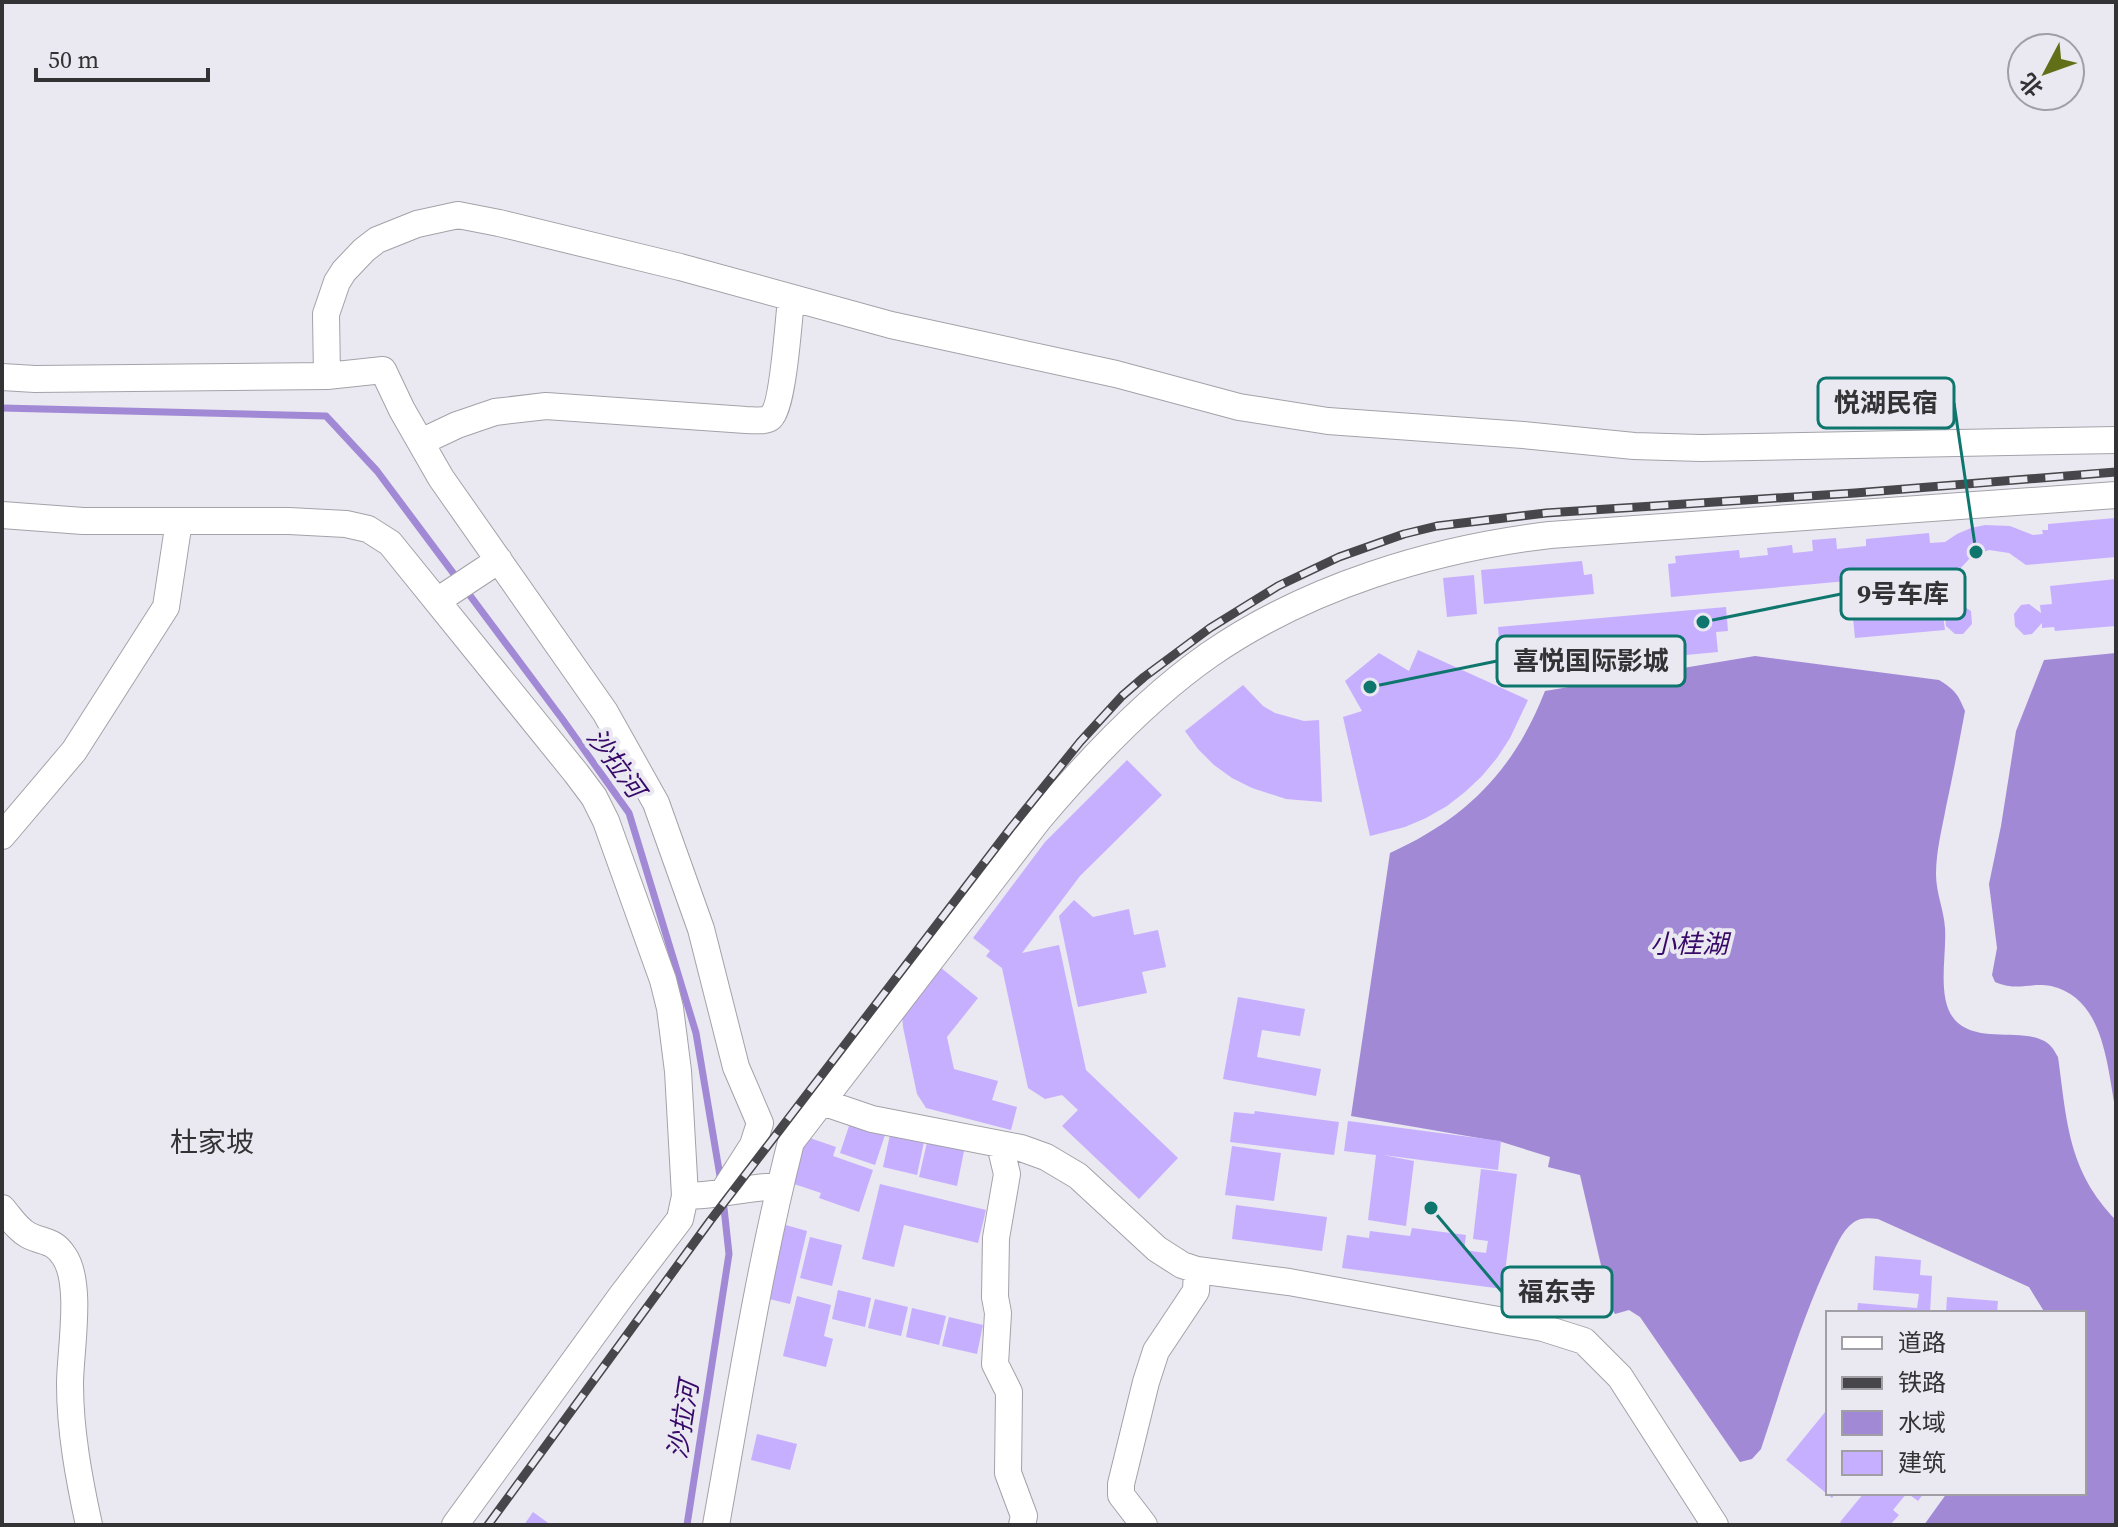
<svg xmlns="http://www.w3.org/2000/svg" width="2118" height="1527" font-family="'Source Serif 4','Noto Sans SC',serif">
<rect width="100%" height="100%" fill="#eae8f0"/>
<path fill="#a189d6" d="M2116,653V1112C2107,1068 2105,998 2051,986C2029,982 2019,992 1995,982L1992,975L1997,948L1989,884L2001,826L2016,731L2044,660Z
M1755,656L1939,680C1955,690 1958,694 1965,711C1959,743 1953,775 1946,807C1942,829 1936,851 1936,874C1936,893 1944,910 1945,928C1947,956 1935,1003 1958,1023C1981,1042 2017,1029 2042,1040C2050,1043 2054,1050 2058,1057C2067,1122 2068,1171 2116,1220V1525H1924L1947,1493H2084V1313H2045L2029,1287L1878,1219C1870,1218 1861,1217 1854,1222C1841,1231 1835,1249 1828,1263C1800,1323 1782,1386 1761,1449L1752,1459L1740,1462L1640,1317L1629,1310L1615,1314L1611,1308L1580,1175L1548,1167L1550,1157L1502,1142L1351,1116L1390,853C1467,818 1514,770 1545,691Z"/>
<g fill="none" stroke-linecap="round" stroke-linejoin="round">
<path stroke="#a189d6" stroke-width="7" d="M2,408L326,416L377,471L563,720L629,813L696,1033L721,1182
M687,1525L729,1254L723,1199"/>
</g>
<path fill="#c7afff" d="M2115,518L2116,557L2026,565L2009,553L1989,550L1971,557L1958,571L1671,597L1668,564L1676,563L1675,556L1739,550L1740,558L1768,555L1767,548L1792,545L1793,553L1813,551L1812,540L1836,538L1837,549L1866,546V539L1929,533L1930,543L1945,542L1957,534L1971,528L1985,525L2010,526L2033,535L2043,534L2042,530H2048V524Z
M1582,561L1584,575L1592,574L1594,594L1484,604L1481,570Z
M1474,575L1477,614L1447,617L1443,578Z
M2116,579V626L2055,631L2054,627L2042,628V623L2032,634L2024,635L2015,626L2014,614L2021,605L2029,604L2041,613L2040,605L2052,604L2050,586Z
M1934,601V608L1942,607L1945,630L1855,638L1852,608Z
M1952,604H1960L1971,611L1972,624L1963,634H1955L1946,626L1945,614Z
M1726,607L1728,631L1716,632L1718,652L1633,660L1632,654L1595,658V663L1512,671L1510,651L1500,652L1498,627Z
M1418,650L1528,700L1510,738L1497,758L1482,776L1465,792L1447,806L1426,818L1405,827L1370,836L1343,717L1362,711L1345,681L1379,653L1409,671Z
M1243,685L1263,706L1275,713L1304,721L1319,720L1322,802L1286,799L1252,788L1232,778L1214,765L1198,749L1185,731Z
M1127,760L1162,795L1080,876L1022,953L1059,945L1086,1070L1178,1158L1139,1199L1062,1126L1078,1110L1062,1095L1045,1099L1028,1088L1002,968L986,956L990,951L973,938L1045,842Z
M1074,900L1093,917L1129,909L1134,935L1158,930L1166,967L1142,972L1147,993L1078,1007L1059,916Z
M940,967L978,998L947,1037L954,1069L998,1081L992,1100L1017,1107L1011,1130L926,1108L917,1094L903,1027L902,1014Z
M1238,997L1305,1009L1300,1036L1262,1030L1257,1057L1321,1069L1316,1096L1223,1079Z
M1255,1111L1339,1122L1334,1155L1230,1142L1234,1112L1254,1114Z
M852,1117L887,1129L875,1165L840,1153Z
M1348,1121L1501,1141L1498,1170L1383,1155L1414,1161L1406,1226L1368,1220L1376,1155L1344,1151Z
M891,1130L925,1137L917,1175L883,1167Z
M807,1137L836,1147L833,1156L873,1170L859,1212L819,1198L821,1193L791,1183Z
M928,1138L965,1146L957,1186L919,1177Z
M1232,1146L1281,1153L1274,1201L1225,1195Z
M1481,1169L1517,1174L1503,1289L1342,1268L1347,1235L1369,1238L1370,1231L1410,1236L1412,1228L1466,1235L1464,1250L1486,1253L1488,1241L1473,1239Z
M880,1184L986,1210L978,1243L904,1225L894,1267L862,1259Z
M1236,1205L1327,1217L1322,1251L1232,1239Z
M782,1224L807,1231L790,1304L765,1298Z
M810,1237L842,1245L832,1286L800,1278Z
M1875,1256L1921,1260L1920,1275L1932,1276L1930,1313H1857L1858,1303L1917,1308L1919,1294L1873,1290Z
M838,1290L871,1298L865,1327L832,1319Z
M797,1296L831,1305L824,1336L833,1339L826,1367L783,1356Z
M1947,1297L1998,1301L1997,1313H1946Z
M875,1299L908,1307L901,1336L868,1328Z
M912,1308L946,1316L939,1345L906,1337Z
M949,1317L983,1325L977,1354L942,1346Z
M1826,1411L1828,1413V1493H1836L1832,1498L1786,1460Z
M757,1434L797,1444L790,1470L751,1460Z
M1864,1493H1924L1918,1501L1907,1493L1893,1510L1899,1515L1890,1525H1844L1840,1522Z
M533,1512L551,1525H524Z"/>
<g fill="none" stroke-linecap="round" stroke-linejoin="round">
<defs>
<path id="minor" d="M327,376L326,314L337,282L344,271L364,250L377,240L417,224L458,215L499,223L680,267L891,325L1116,374L1239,407L1328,421L1523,435L1634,446L1701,448L2116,440
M2,377L35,379L327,376L383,370L402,410L441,478L605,712L656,803L701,929L736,1067L760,1123L753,1145L723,1192
M421,442L457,425L495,412L546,406L746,420C754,420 766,422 771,417C783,406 789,318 791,298
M2,515L83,521H289L346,524L368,529L390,543L576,773L594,797L606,821L663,980L670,1008L678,1071L685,1196L680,1219L622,1295L455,1525
M437,601L499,560
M2,836L74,751L166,607L179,521
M822,1102L872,1119L1021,1148L1046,1157L1078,1176L1157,1249L1182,1265L1197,1270L1289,1282L1453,1312L1543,1328L1584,1341L1620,1377L1715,1525
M1000,1145L1007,1174L996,1238L995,1297L998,1313L995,1364L1009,1392L1008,1473L1024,1516L1022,1525
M685,1196C717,1196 748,1187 780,1186
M2,1208C10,1217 17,1229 28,1235C43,1243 53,1239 64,1256C83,1283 70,1352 70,1384C70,1431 79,1479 89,1525
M716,1525C739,1397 759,1268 791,1142L1039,819C1088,761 1146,699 1209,655C1307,587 1432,549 1550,535L2116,495
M1144,1525L1121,1495V1484L1146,1382L1156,1351L1196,1291L1197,1270"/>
</defs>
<use href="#minor" stroke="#a4a2a9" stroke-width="28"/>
<use href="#minor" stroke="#fff" stroke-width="26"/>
<defs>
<path id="rail" d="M488,1525L710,1221L1010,829L1080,742L1122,696L1144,677L1210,628L1278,586L1339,557L1404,534L1437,526L1546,513L1855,493L2116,472"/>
</defs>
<use href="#rail" stroke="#47464a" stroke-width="9"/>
<use href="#rail" stroke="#eae8f0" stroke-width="6" stroke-dasharray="18" stroke-linecap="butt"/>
</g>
<g text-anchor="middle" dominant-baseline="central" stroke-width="8" stroke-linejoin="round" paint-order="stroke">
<g font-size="26" font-style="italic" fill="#370968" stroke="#eae8f0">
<text transform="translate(616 763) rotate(54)">沙拉河</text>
<text x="1689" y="944">小桂湖</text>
<text transform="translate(683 1420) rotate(-81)">沙拉河</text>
</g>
<g font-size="28" fill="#333235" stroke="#eae8f0">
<text x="212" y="1142">杜家坡</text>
</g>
</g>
<path fill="none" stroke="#0f766e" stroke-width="3" d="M1976 552L1954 403M1703 622L1841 594M1370 687L1497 661M1431 1208L1502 1292"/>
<g fill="#0f766e" stroke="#eae8f0" stroke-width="3">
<circle cx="1976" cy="552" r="8"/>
<circle cx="1703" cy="622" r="8"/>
<circle cx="1370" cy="687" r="8"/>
<circle cx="1431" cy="1208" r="8"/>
</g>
<g fill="#eae8f0" stroke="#0f766e" stroke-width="3">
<rect x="1818" y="378" width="136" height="50" rx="8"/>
<rect x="1841" y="569" width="124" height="50" rx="8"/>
<rect x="1497" y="636" width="188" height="50" rx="8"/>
<rect x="1502" y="1267" width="110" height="50" rx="8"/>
</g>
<g font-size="26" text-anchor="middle" font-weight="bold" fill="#333235">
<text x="1886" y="412">悦湖民宿</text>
<text x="1903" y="603">9号车库</text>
<text x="1591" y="670">喜悦国际影城</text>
<text x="1557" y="1301">福东寺</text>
</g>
<rect width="2118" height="1527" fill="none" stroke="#333235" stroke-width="8"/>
<rect x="1826" y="1311" width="260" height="184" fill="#eae8f0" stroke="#a19fa5" stroke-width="2"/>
<rect x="1842" y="1337" width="40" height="12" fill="#ffffff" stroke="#a19fa5" stroke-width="2"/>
<text x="1898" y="1351" font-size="24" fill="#333235">道路</text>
<rect x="1842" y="1377" width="40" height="12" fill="#47464a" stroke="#a19fa5" stroke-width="2"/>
<text x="1898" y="1391" font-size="24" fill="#333235">铁路</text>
<rect x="1842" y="1411" width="40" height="24" fill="#a189d6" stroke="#a19fa5" stroke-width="2"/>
<text x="1898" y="1431" font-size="24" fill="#333235">水域</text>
<rect x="1842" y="1451" width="40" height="24" fill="#c7afff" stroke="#a19fa5" stroke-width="2"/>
<text x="1898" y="1471" font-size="24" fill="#333235">建筑</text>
<g transform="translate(2046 72) rotate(229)"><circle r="38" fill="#eae8f0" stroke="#a19fa5" stroke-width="2"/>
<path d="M0-6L14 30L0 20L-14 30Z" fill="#626f19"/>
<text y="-12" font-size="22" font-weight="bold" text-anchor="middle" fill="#333235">北</text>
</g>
<path d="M36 68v12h172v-12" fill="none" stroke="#333235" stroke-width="4"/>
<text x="48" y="68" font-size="24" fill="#333235" stroke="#eae8f0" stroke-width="6" paint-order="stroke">50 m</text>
</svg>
